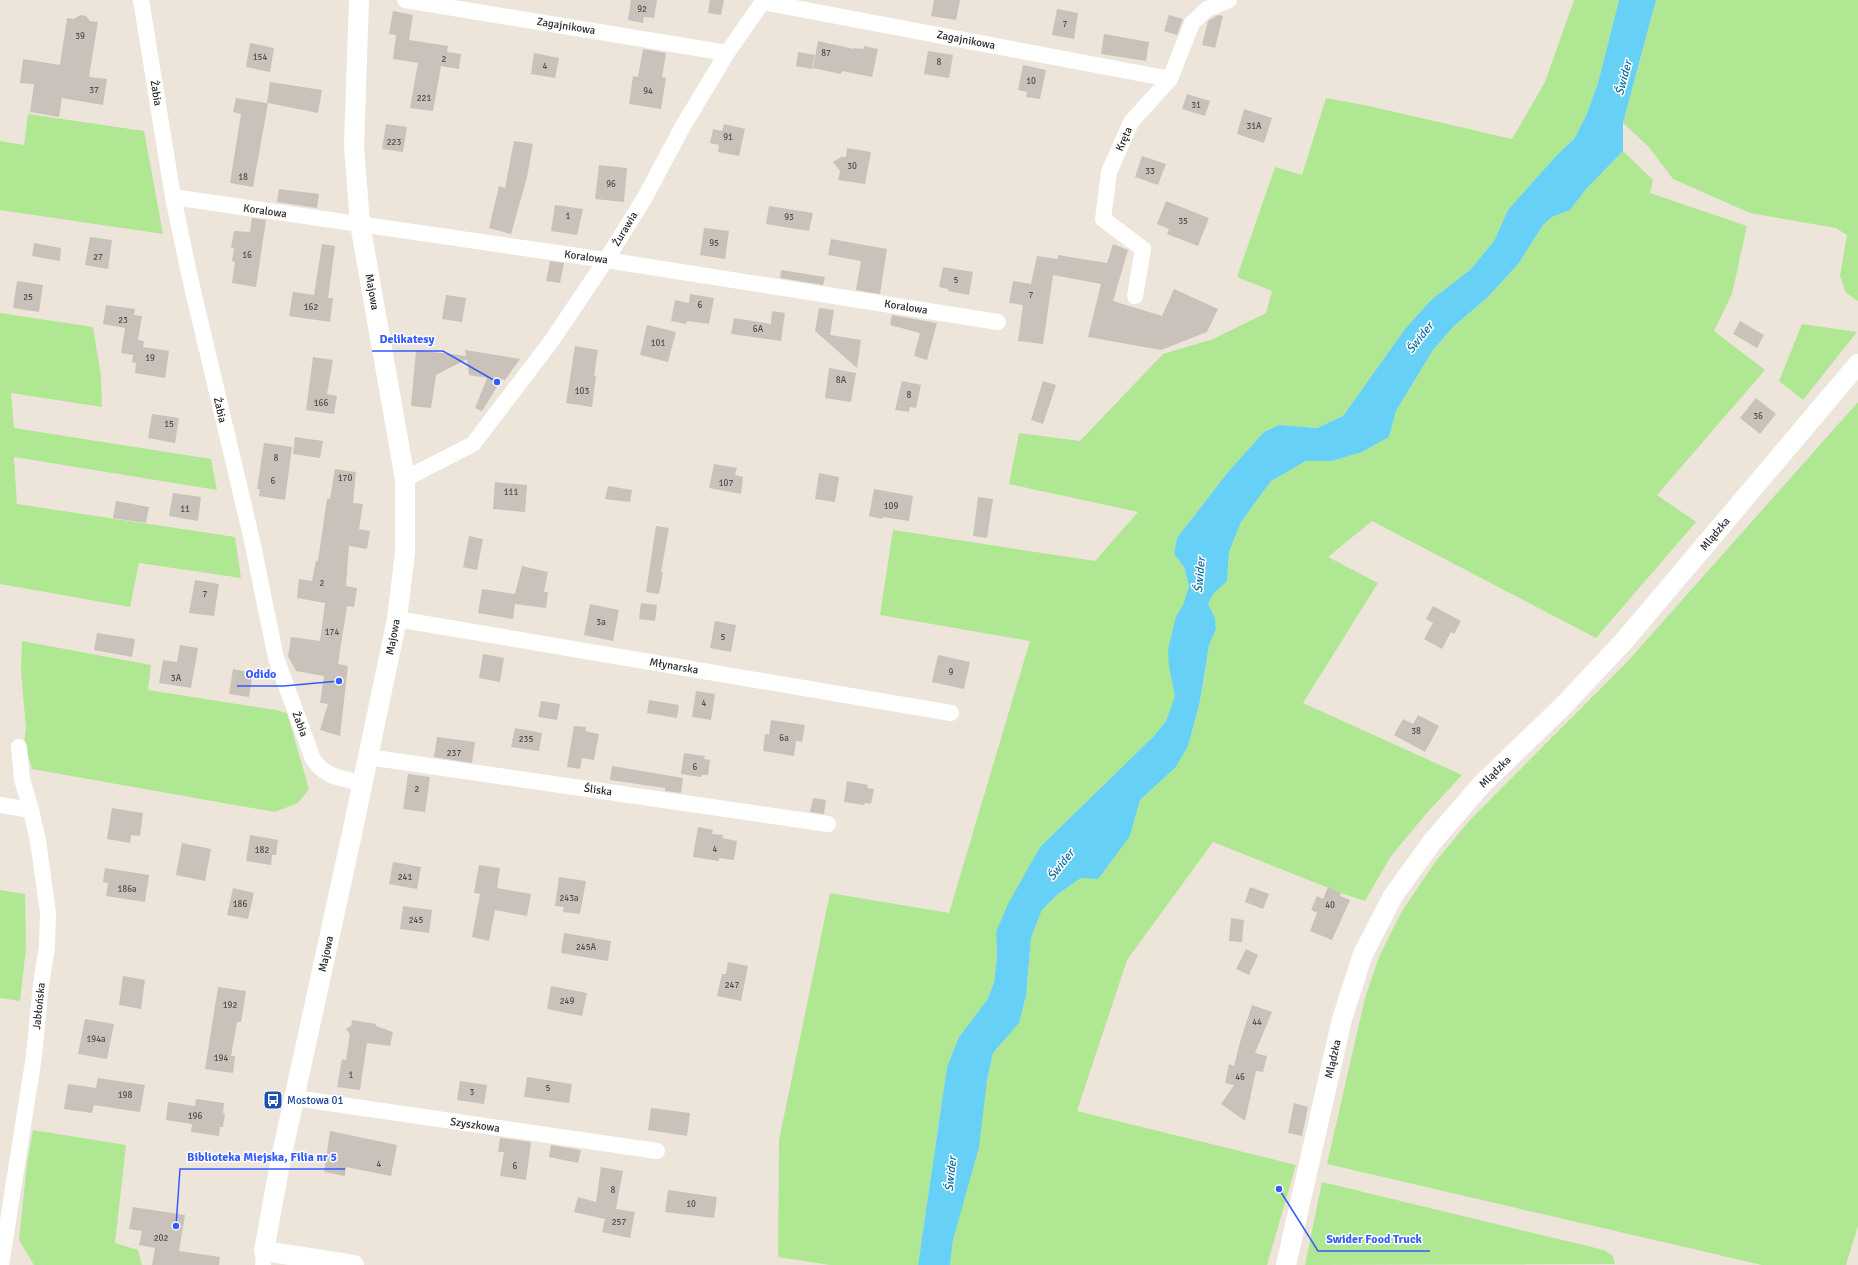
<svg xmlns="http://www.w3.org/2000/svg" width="1858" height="1265" font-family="Signika,sans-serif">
<rect width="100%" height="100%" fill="#ede5da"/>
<path fill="#b0e793" d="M1574,0H1619L1598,83L1586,116L1574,139L1556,156L1508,210L1494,241L1471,269L1431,300L1405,329L1343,416L1317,428L1279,425L1264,432L1228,472L1177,538L1174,554L1184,567L1189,586L1183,605L1176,616L1169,667L1176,696L1166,721L1154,736L1040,847L996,932L997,958L994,983L987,1000L959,1037L947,1067L918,1265H830L778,1257L779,1140L830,893L949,913L1030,641L880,615L893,530L1095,561L1138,512L1009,484L1019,433L1080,441L1163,354L1213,339L1266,313L1272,291L1237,277L1275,167L1302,175L1326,98L1369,106L1512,139L1545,82Z
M1656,0H1858V301L1846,293L1840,276L1847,235L1836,228L1750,213L1673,179L1649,147L1623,123Z
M28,114L144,131L163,234L0,210V141L24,145Z
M1623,151L1653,180L1650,193L1747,226L1732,294L1714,331L1765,370L1657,495L1696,522L1596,638L1372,521L1328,557L1378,583L1303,703L1462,775L1425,815L1391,856L1365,901L1341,893L1213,842L1127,960L1077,1111L1296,1165L1267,1265H950L953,1240L993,1053L1019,1023L1026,996L1031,938L1042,910L1058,894L1081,878L1130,836L1140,800L1176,767L1188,746L1200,701L1209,645L1216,629L1215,618L1208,604L1214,593L1227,580L1229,552L1241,522L1271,481L1306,461H1332L1362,452L1389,437L1396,411L1433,350L1454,326L1487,298L1519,263L1543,225L1552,217L1570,210L1587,188Z
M0,313L93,327L101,376L102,407L11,393L14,428L211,459L217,490L14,457L17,504L235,537L241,578L139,563L130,607L0,584Z
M1802,324L1857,332L1803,400L1779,381Z
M1858,402V1226L1846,1265H1762L1327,1164L1365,998L1379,957L1402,911L1436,861L1470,820L1627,662Z
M22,641L151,665L148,690L276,710L287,713L309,789L298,803L275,812L32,769L24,742L26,728L21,671Z
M0,890L25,894L26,948L20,1001L0,998Z
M33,1130L126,1145L115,1243L138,1250L142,1265H34L19,1240L27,1164Z
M1322,1182L1604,1250L1613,1256L1615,1264L1305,1265Z"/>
<path fill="#66d0f6" d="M1619,0H1656L1623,123V151L1587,188L1570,210L1552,217L1543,225L1519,263L1487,298L1454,326L1433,350L1396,411L1389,437L1362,452L1332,461H1306L1271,481L1241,522L1229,552L1227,581L1214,593L1208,604L1215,618L1216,629L1209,645L1200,701L1188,746L1176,767L1140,800L1130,836L1098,879L1081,878L1058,894L1042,910L1031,938L1026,996L1019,1023L993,1053L987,1080L979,1147L953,1240L950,1265H918L947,1067L959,1037L987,1000L994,983L997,958L996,932L1008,904L1040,847L1154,736L1166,721L1175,696L1169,667L1168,650L1176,616L1183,605L1189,586L1184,567L1174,554L1177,538L1228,472L1264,432L1279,425L1317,428L1343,416L1405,329L1431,300L1471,269L1494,241L1508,210L1556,156L1574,139L1586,116L1598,83Z"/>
<path fill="#c8c2ba" d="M631,0H657L654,18L644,17L643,23L628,20Z
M710,0H724L721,15L708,13Z
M934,0H960L956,20L931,16Z
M1057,9L1078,13L1074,39L1052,35Z
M393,11L413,15L409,40L448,46L447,52L461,54L459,69L441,66L433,111L410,108L418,63L393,59L396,35L389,34Z
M80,15L86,16L90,21L98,22L89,77L107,79L103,105L62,98L59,117L30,112L34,84L20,83L23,59L60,65L67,18L74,19Z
M1169,15L1183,19L1177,35L1164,31Z
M1218,15L1223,16L1215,48L1202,45L1208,21Z
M1104,34L1149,42L1146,61L1101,54Z
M818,41L854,49V48L863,49L864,46L878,49L872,77L842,71L841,74L813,68Z
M250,43L274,48L270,72L246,67Z
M643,49L666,53L662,77L666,78L661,109L629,104L633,76L638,77Z
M928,51L953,55L949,78L924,74Z
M798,52L815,55L812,69L796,66Z
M534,53L559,58L555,78L531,74Z
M1023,65L1046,70L1040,99L1026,97L1027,92L1018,90Z
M270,82L322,90L318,113L268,103L253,187L230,183L241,114L233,112L236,98L267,103Z
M1187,94L1210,101L1205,116L1182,109Z
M1244,109L1272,118L1264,143L1237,134Z
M386,124L407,127L403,152L382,149Z
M724,124L745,129L739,156L718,152L719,145L710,143L713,129L722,131Z
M514,141L533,144L527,177L511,234L489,228L499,186L505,188Z
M847,148L871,152L865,184L838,180L840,171L833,162L841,157H846Z
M1142,156L1166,164L1158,185L1135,177Z
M599,165L627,168L624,202L595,199Z
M279,189L319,194L317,208L277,202Z
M1166,201L1209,218L1198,246L1167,234L1169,229L1157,224Z
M555,205L583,209L577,235L551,231Z
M769,206L813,213L809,231L766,224Z
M252,218L266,220L256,287L232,283L235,262L232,261L234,248H231L234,231L250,232Z
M704,228L729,231L725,259L700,255Z
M90,237L112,240L108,269L85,265Z
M831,239L887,249L880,294L856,290L861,261L828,255Z
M34,243L61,248L60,261L32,256Z
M322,244L335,246L328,298H333L330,322L289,316L293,292L314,295Z
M1113,244L1128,250L1113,301L1162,316L1174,289L1218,309L1207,332L1161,350L1088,337L1101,284L1053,275L1043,344L1018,341L1023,305L1009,303L1013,281L1031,284L1037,256L1058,259V255L1107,263Z
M550,261L564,263L560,283L546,281Z
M943,267L973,272L969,295L948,291V289L939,287Z
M781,270L825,277L823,285L780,278Z
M17,281L43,285L39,312L13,308Z
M690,294L714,298L709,324L687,321L686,324L671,321L675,300L689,303Z
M446,295L466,298L462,322L442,319Z
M106,305L135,309L134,315L142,316L138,340L144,341L143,347L169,351L165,378L135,373L136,363L132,362L133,355L121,353L125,328L103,324Z
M819,308L834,310L830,335L861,340L857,368L815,331Z
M772,311L785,313L781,341L731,334L734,318L771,324Z
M892,315L937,323L927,360L914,356L920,333L890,325Z
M1740,321L1764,335L1757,348L1733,334Z
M647,325L676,332L668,362L640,355Z
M575,346L598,350L594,376H596L592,407L566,403Z
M416,350L466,356L465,350L520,359L505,380L502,379L482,411L475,408L487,378L469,375L467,359L436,375L431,408L411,406Z
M313,357L333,360L327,394L337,396L334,414L306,410Z
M829,368L856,373L851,402L825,398Z
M902,381L921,385L916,408L910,407L909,412L895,410Z
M1043,381L1056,385L1043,424L1031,420Z
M1756,398L1776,414L1760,434L1740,418Z
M152,414L179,418L175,443L148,438Z
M295,437L323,441L320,458L293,454Z
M264,443L292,447L285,500L259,496L260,489H257Z
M714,464L737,468L735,475L743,477L741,494L709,488Z
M335,469L356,472L353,503L363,504L359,529L370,531L367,549L349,546L346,586L357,588L354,607L347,606L338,664L348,666L340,736L320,730L328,704L320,703L324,676L296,671L288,656L291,637L320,641L325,603L297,598L299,579L312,581L316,561H318L327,499H330Z
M819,473L839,477L835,502L815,499Z
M495,482L527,485L525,512L493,509Z
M608,486L632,490L630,502L605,499Z
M874,489L913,496L909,521L883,517L882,519L869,516Z
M173,493L201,497L198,521L169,516Z
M978,497L993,499L987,538L973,536Z
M116,501L149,507L146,523L113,518Z
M656,526L669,528L661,572L663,573L659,594L646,592Z
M469,536L483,539L477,570L463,567Z
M522,566L548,572L544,592H548L546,608L515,604L513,619L478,613L482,589L515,594Z
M195,580L219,584L214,616L189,613Z
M641,603L657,605L655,621L639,619Z
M590,604L619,610L613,641L584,635Z
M1433,606L1461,621L1454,634L1451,632L1442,649L1424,639L1433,623L1426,619Z
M715,621L736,625L731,652L710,648Z
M97,633L135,639L132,657L94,650Z
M180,645L198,648L191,688L159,683L163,660L177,662Z
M483,654L504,658L500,682L479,678Z
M938,655L970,662L964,689L932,682Z
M233,669L253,673L249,697L229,694Z
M696,691L715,694L711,720L692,717Z
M649,700L679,705L677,718L647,713Z
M541,701L560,704L557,720L538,717Z
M1418,715L1439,726L1425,752L1394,735L1403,719L1413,724Z
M771,720L805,725L802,742L796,741L794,756L763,751L765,734L769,735Z
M574,726L586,727L585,731L599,734L594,760L582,758L580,769L567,767Z
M515,728L542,733L539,751L511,747Z
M437,737L475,742L472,763L434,757Z
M684,753L705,756L704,759L710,760L708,775H702L701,777L681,774Z
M612,766L683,778L681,793L665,791V788L610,780Z
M408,774L430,777L425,812L403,809Z
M847,781L868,785L867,788L874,789L871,804L865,803L864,805L844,802Z
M813,798L826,800L824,814L810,812Z
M112,808L143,813L140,836L131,835L130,843L107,839Z
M698,827L713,830L712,834L723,835L722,838L737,841L734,860L719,858V861L693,857Z
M250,835L278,840L276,855H272L271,865L246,861Z
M182,843L211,849L205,881L176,875Z
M393,862L421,867L417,889L389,884Z
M479,865L500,868L497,888L531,894L527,916L495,910L489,941L472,937L480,894L474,893Z
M105,868L149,875L145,902L106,896L108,883L103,882Z
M559,877L586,881L580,914L563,912L564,907L555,906Z
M1250,887L1269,894L1263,909L1245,902Z
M1328,887L1341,893L1340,896L1350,900L1332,940L1310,931L1317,913L1311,910L1317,896L1323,899Z
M233,888L254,893L248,919L227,915Z
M403,906L432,910L429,933L400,929Z
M1231,918L1244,920L1242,942L1229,941Z
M564,933L611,941L608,961L561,953Z
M1246,949L1258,955L1249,975L1236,969Z
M728,962L748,966L741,1001L717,996L722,974H726Z
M123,976L145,980L141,1009L119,1005Z
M551,986L587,993L582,1016L547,1009Z
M218,987L246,991L241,1022H237L231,1056H235L233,1073L205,1069Z
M1252,1005L1272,1012L1255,1053L1267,1056L1263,1072L1256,1071L1245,1121L1221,1104L1234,1085L1225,1083L1229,1064L1234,1066L1240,1042Z
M85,1019L114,1024L107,1059L78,1054Z
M352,1020L376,1024V1026L393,1032L390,1046L367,1043L360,1090L337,1087L342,1059L346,1060L350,1034L346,1029L351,1026Z
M527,1077L572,1084L569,1103L524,1097Z
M98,1078L145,1085L140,1112L94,1105L92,1113L64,1109L68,1084L96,1088Z
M460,1081L487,1085L484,1104L457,1100Z
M196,1099L224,1103L223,1113H225L223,1127H220L219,1136L191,1132L192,1124L166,1120L168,1102L195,1106Z
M1294,1103L1308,1107L1302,1136L1288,1133Z
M651,1108L690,1113L687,1136L648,1130Z
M330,1131L397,1145L391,1176L346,1167L345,1176L324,1172Z
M500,1138L531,1142L526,1180L500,1176L504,1152H498Z
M551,1145L581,1150L578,1163L549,1157Z
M601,1167L623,1171L616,1209L635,1212L630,1238L602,1232L605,1219L574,1212L578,1197L596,1202Z
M668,1190L717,1197L714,1218L665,1212Z
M133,1207L185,1215L179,1251L220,1257L219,1265H152L155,1248L139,1245L142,1231L129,1229Z"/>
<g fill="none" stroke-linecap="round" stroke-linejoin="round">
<path stroke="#fff" stroke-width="16" d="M141,0L173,197L190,278L251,536L276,658L313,759C325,778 341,778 362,783
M405,0L727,53
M763,2L1170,79
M173,197L606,260L998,322
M1135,296L1143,249L1103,219L1109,172L1131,122L1170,79L1192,23L1207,9L1229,0
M405,479L473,444L550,343L606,260L644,199L683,126L727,53L764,0
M397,619L951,713
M368,757L828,824
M0,805L31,810
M294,1098L657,1151
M1,1265L34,1056L41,984L47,947L48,913L38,841L31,810L22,779L19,747
M263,1265L264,1251"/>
<path stroke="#fff" stroke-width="20" d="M354,1265L264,1251L280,1163L351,838L397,619L405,552V479L360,224L354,146L359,0
M1286,1265L1342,1019L1363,954L1393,896L1432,842L1482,784L1563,706L1624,641L1858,364"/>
</g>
<defs>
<symbol id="bus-square" viewBox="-11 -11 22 22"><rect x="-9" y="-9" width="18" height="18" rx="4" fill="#1a4fb4" stroke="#fff"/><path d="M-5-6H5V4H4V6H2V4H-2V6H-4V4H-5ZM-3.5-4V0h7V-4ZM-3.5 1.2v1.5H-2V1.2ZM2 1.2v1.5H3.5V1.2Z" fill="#fff"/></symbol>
</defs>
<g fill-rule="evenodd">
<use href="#bus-square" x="262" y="1089" width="22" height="22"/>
</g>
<g text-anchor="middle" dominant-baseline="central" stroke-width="3" stroke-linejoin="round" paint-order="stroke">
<g font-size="9" fill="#514f4d">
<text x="642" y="9">92</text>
<text x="1065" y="24">7</text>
<text x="80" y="36">39</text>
<text x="826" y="53">87</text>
<text x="260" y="57">154</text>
<text x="444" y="59">2</text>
<text x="939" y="62">8</text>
<text x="545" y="66">4</text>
<text x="1031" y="81">10</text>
<text x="94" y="90">37</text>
<text x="648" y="91">94</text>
<text x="424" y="98">221</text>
<text x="1196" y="105">31</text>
<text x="1254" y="126">31A</text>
<text x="728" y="137">91</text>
<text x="394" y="142">223</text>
<text x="852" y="166">30</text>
<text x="1150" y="171">33</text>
<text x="243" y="177">18</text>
<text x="611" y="184">96</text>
<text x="568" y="216">1</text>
<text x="789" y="217">93</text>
<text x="1183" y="221">35</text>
<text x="714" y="243">95</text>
<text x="247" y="255">16</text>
<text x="98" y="257">27</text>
<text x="956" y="280">5</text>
<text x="1031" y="295">7</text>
<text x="28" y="297">25</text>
<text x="700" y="305">6</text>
<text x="311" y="307">162</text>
<text x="123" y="320">23</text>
<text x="758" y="329">6A</text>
<text x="658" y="343">101</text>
<text x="150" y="358">19</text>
<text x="841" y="380">8A</text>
<text x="582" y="391">103</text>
<text x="909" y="395">8</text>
<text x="321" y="403">166</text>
<text x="1758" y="416">36</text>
<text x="169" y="424">15</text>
<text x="276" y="458">8</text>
<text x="345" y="478">170</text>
<text x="273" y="481">6</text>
<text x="726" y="483">107</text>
<text x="511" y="492">111</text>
<text x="891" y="506">109</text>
<text x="185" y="509">11</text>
<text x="322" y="583">2</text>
<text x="205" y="594">7</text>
<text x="601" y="622">3a</text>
<text x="332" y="632">174</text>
<text x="723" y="637">5</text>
<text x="951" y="672">9</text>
<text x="176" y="678">3A</text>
<text x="704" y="703">4</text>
<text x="1416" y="731">38</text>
<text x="784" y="738">6a</text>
<text x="526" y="739">235</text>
<text x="454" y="753">237</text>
<text x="695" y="767">6</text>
<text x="417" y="789">2</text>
<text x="715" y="849">4</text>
<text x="262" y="850">182</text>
<text x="405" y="877">241</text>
<text x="127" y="889">186a</text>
<text x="569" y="898">243a</text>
<text x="240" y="904">186</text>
<text x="1330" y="905">40</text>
<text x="416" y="920">245</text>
<text x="586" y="947">245A</text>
<text x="732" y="985">247</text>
<text x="567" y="1001">249</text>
<text x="230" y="1005">192</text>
<text x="1257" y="1022">44</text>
<text x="96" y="1039">194a</text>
<text x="221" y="1058">194</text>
<text x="351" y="1075">1</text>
<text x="1240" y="1077">46</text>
<text x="548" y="1088">5</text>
<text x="472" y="1092">3</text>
<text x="125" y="1095">198</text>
<text x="195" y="1116">196</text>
<text x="379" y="1164">4</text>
<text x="515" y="1166">6</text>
<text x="613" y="1190">8</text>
<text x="691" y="1204">10</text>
<text x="619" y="1222">257</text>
<text x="161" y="1238">202</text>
</g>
<g font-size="11" fill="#292929" stroke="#fff">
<text transform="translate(566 26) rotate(9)">Zagajnikowa</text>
<text transform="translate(966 40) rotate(11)">Zagajnikowa</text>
<text transform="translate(156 93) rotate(81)">Żabia</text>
<text transform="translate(1124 139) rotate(-66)">Kręta</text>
<text transform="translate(265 211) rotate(8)">Koralowa</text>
<text transform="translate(625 229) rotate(-59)">Żurawia</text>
<text transform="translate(586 257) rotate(8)">Koralowa</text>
<text transform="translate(372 292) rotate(80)">Majowa</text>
<text transform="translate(906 307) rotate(9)">Koralowa</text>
<text transform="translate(220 410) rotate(77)">Żabia</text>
<text transform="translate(1715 534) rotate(-50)">Mlądzka</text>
<text transform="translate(393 637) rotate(-79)">Majowa</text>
<text transform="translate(674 666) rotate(10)">Młynarska</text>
<text transform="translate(300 724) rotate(70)">Żabia</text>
<text transform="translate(1495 772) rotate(-45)">Mlądzka</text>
<text transform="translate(598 790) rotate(8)">Śliska</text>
<text transform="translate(326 954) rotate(-78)">Majowa</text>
<text transform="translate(39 1006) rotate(-84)">Jabłońska</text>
<text transform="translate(1333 1059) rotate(-77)">Mlądzka</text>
<text transform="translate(475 1125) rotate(8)">Szyszkowa</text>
</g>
<g font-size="11" fill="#164399" stroke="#fff" text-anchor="start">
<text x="287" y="1100">Mostowa 01</text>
</g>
<g font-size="12" font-style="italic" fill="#056ca1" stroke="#fff">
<text transform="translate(1624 78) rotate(-75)">Świder</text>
<text transform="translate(1420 338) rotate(-52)">Świder</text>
<text transform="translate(1200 575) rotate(-85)">Świder</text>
<text transform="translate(1061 865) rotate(-52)">Świder</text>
<text transform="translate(951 1174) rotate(-84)">Świder</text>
</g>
</g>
<path fill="none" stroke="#355bff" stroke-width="1.5" d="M497 382L443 351H372M339 681L284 686H237M176 1226L180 1169H345M1279 1189L1318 1251H1430"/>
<g fill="#355bff" stroke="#fff" stroke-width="1.5">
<circle cx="497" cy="382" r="4"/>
<circle cx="339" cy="681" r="4"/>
<circle cx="176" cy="1226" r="4"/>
<circle cx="1279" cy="1189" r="4"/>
</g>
<g font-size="12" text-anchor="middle" font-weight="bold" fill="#355bff" stroke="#fff" stroke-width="3" stroke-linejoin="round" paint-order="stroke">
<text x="407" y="343">Delikatesy</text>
<text x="261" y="678">Odido</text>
<text x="262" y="1161">Biblioteka Miejska, Filia nr 5</text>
<text x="1374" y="1243">Swider Food Truck</text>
</g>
</svg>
